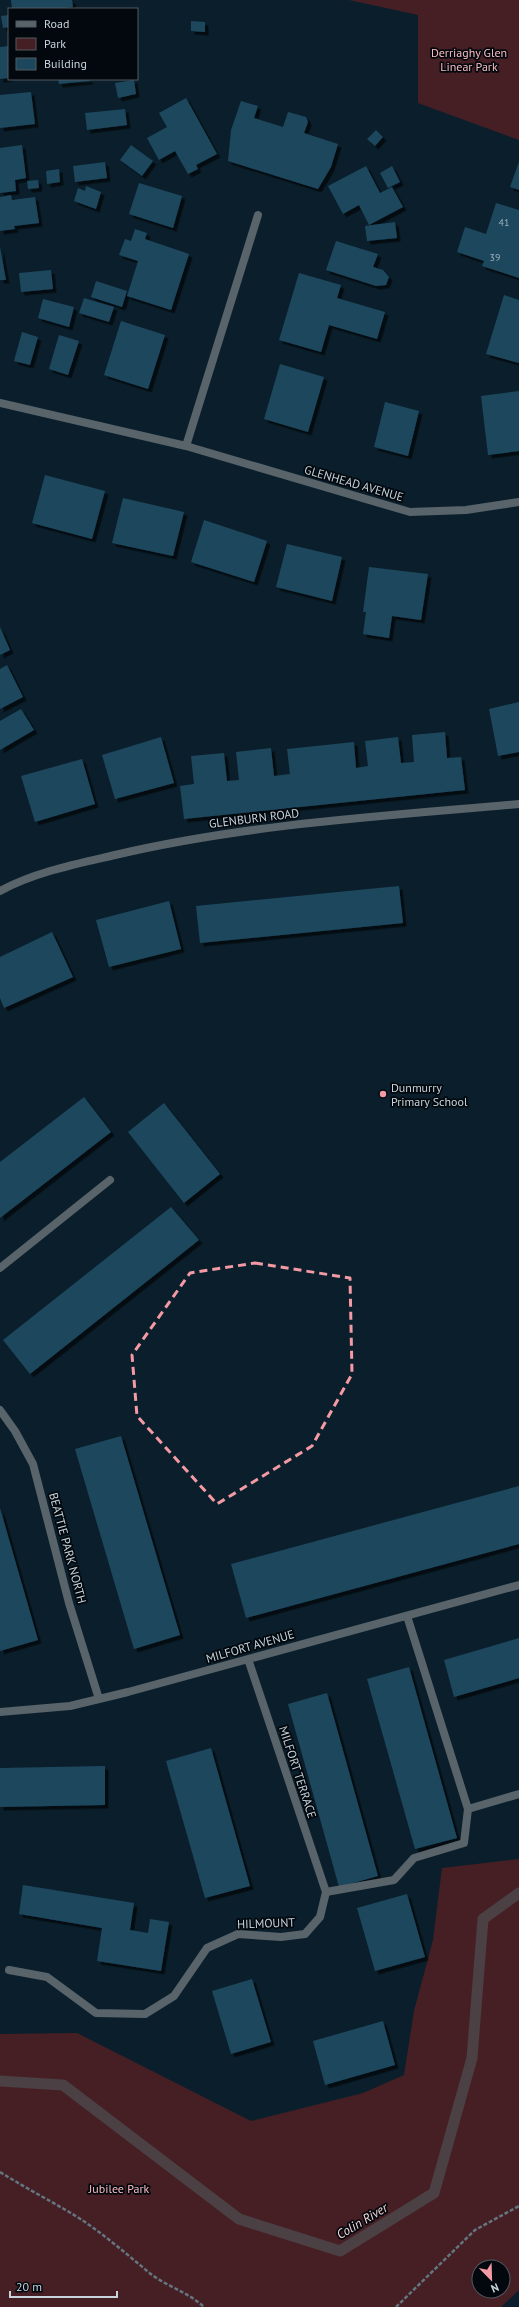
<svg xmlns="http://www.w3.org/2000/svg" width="519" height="2307" font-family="'PT Sans',sans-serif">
<defs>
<filter id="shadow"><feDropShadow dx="3.5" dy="3.5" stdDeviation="0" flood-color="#0009"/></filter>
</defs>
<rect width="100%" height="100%" fill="#0a1f2b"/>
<path fill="#461f25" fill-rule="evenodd" d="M349,0H519V140L418,103V15Z
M519,1859V2290L501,2307H0V2034L77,2033L251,2121L363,2093L404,2075L414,2011L433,1940L442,1868ZM479,2267H503V2291H479Z"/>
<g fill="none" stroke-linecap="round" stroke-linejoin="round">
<path stroke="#4b4043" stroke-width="11" d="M0,2081L63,2085L239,2219L340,2251L434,2193L472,2058L483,1919L519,1893"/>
</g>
<path fill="#1d475d" filter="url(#shadow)" d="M11,0H72L73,7L57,9H12Z
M9,15V27L3,28L1,16Z
M191,21L205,22V32L191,31Z
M9,46V78L0,79V47Z
M58,79H89L90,81L59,84Z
M134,80L136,94L118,98L115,83Z
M31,92L35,124L0,128V95Z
M186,98L217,154L196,165L198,169L188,174L175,151L159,160L147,138L167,127L159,113Z
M241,101L258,106L254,118L283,127L288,112L306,117L308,122L304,133L338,144L331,167L318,189L228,161L231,130Z
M125,109L127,125L87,130L85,113Z
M376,130L383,137L375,146L367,139Z
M22,145L26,178L15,180L16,191L0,193V148Z
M131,145L153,161L142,176L120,160Z
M105,162L107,178L75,182L73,166Z
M519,162V190L510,187Z
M366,166L380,193L392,187L403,207L369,225L359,205L343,214L328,186Z
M392,166L400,182L388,188L380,173Z
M59,169L60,182L47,184L46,171Z
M38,180L39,188L28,189L27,181Z
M139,183L182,196L173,228L129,214Z
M86,186L101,192L96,209L74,201L78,188L85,191Z
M11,195L12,200L35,197L39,223L14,226L15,229L0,231V197Z
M496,203L519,210V278L482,266L484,261L457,252L465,227L486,234Z
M395,222L397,238L367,241L365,226Z
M135,229L147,233L145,239L189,254L171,310L127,296L138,261L119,255L125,239L131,241Z
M336,241L378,254L373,267L383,270L389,277L386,285L376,286L326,270Z
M0,247L6,280H0Z
M51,270L53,289L21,292L19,273Z
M299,273L341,285L337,298L385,312L377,339L329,325L321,352L279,340Z
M96,281L127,291L122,307L91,297Z
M504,295L519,300V363L486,354Z
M84,298L114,307L109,322L79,313Z
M43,299L74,307L69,327L38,318Z
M121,321L165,335L148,389L104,375Z
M22,332L38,337L30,365L14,361Z
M59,335L79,341L68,375L49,369Z
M280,364L324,377L308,432L264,419Z
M519,391V451L488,455L481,396Z
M385,402L419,411L408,456L374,447Z
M45,475L105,491L92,539L32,523Z
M123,498L184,512L173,556L112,543Z
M204,520L267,541L254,582L191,562Z
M287,544L342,557L332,601L276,587Z
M369,567L428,574L421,620L392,616L389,638L363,634L366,612H363Z
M0,627L10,650L0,655Z
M7,665L23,697L0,709V669Z
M519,702V752L498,756L489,709Z
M21,709L34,730L0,750V721Z
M445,732L447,758L461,757L465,790L184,819L180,786L194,784L191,756L224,753L227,781L239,780L236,752L271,748L274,776L290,774L287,749L354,742L356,768L368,766L365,741L398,737L401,763L414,762L412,735Z
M161,737L174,783L115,799L102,755Z
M82,759L95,804L35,822L21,776Z
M399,886L403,923L200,943L196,906Z
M169,901L181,949L109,967L96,920Z
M52,932L73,977L4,1008L0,998V957Z
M84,1097L111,1132L0,1218V1162Z
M164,1103L220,1174L184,1203L128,1132Z
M171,1207L199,1240L30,1374L3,1340Z
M121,1436L180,1635L134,1649L75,1449Z
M519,1486V1544L246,1618L231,1564Z
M0,1508L38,1640L0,1651Z
M519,1638V1678L454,1697L444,1660Z
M409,1667L457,1838L415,1849L367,1679Z
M327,1693L378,1876L339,1887L288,1704Z
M211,1748L250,1886L205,1898L166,1761Z
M105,1766V1805L0,1807V1768Z
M23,1885L134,1903L130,1930L148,1933L150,1919L169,1922L161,1971L97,1961L102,1928L19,1914Z
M407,1894L425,1957L375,1971L357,1908Z
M252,1979L271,2042L231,2054L212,1991Z
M383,2021L395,2065L325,2085L313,2041Z"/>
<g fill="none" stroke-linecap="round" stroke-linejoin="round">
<path stroke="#64757f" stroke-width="2.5" stroke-dasharray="4 2" stroke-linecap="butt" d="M0,2172C21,2185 43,2197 64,2209C96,2227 124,2252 152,2275C169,2287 189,2293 204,2307
M396,2307L475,2230L519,2206"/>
<path stroke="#59636a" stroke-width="8" d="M326,1892L394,1880L414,1858L464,1843L468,1809"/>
<path stroke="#59636a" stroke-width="8" d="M0,403L186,446L410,512L466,510L519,502
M186,446L258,215
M0,891C35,872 76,864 115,855C247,824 384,816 519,804
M0,1268L110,1180
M0,1410L15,1431L33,1464L69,1603L99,1699
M407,1616L468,1809L519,1794
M0,1712L70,1706L128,1692L519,1585
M9,1970L47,1977L96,2013L145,2014L174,1996L207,1948L238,1934L281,1937L305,1934L320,1917L326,1892L248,1659"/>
</g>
<path fill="none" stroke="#f49aa4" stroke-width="3" stroke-dasharray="8 5" stroke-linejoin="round" d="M255,1263L350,1278L352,1374L312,1446L217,1504L137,1416L132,1355L190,1273Z"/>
<circle fill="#f49aa4" stroke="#02080d" stroke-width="1.5" cx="383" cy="1094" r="4"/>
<g text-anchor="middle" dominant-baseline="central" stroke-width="3.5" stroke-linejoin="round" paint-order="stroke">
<g font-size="10" fill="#9cb1bc">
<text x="504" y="222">41</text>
<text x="495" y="257">39</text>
</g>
<g font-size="12" fill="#fabcc1" stroke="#02080d">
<text x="469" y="52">Derriaghy Glen<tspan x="469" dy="14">Linear Park</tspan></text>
<text x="119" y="2188">Jubilee Park</text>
</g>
<g font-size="12" fill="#c7d4dc" stroke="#02080d">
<text transform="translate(354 483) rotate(16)">GLENHEAD AVENUE</text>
<text transform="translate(254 818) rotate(-7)">GLENBURN ROAD</text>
<text transform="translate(68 1548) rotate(75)">BEATTIE PARK NORTH</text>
<text transform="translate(250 1646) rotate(-16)">MILFORT AVENUE</text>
<text transform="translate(298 1772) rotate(72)">MILFORT TERRACE</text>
<text transform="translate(266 1923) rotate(-2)">HILMOUNT</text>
</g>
<g font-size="12" fill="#c7d4dc" stroke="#02080d" text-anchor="start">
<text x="391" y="1087">Dunmurry<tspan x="391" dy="14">Primary School</tspan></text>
</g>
<g font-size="13" font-style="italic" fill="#f6d5d8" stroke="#02080d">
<text transform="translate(362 2221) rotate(-31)">Colin River</text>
</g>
</g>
<rect x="8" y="8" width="130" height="72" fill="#02080d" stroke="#515a60"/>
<rect x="16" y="21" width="20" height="6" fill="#59636a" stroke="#515a60"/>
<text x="44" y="28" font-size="12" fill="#c7d4dc">Road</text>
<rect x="16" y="38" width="20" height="12" fill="#461f25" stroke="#515a60"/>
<text x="44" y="48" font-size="12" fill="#c7d4dc">Park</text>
<rect x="16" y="58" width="20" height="12" fill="#1d475d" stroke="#515a60"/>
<text x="44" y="68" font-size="12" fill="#c7d4dc">Building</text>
<g transform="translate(491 2279) rotate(157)"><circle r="19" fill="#02080d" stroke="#515a60"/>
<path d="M0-3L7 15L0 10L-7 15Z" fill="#f49aa4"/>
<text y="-6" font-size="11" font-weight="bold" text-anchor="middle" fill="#c7d4dc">N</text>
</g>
<path d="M10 2291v6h107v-6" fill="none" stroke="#c7d4dc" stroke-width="2"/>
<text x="16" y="2291" font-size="12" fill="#c7d4dc" stroke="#02080d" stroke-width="3" paint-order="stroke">20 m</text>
</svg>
